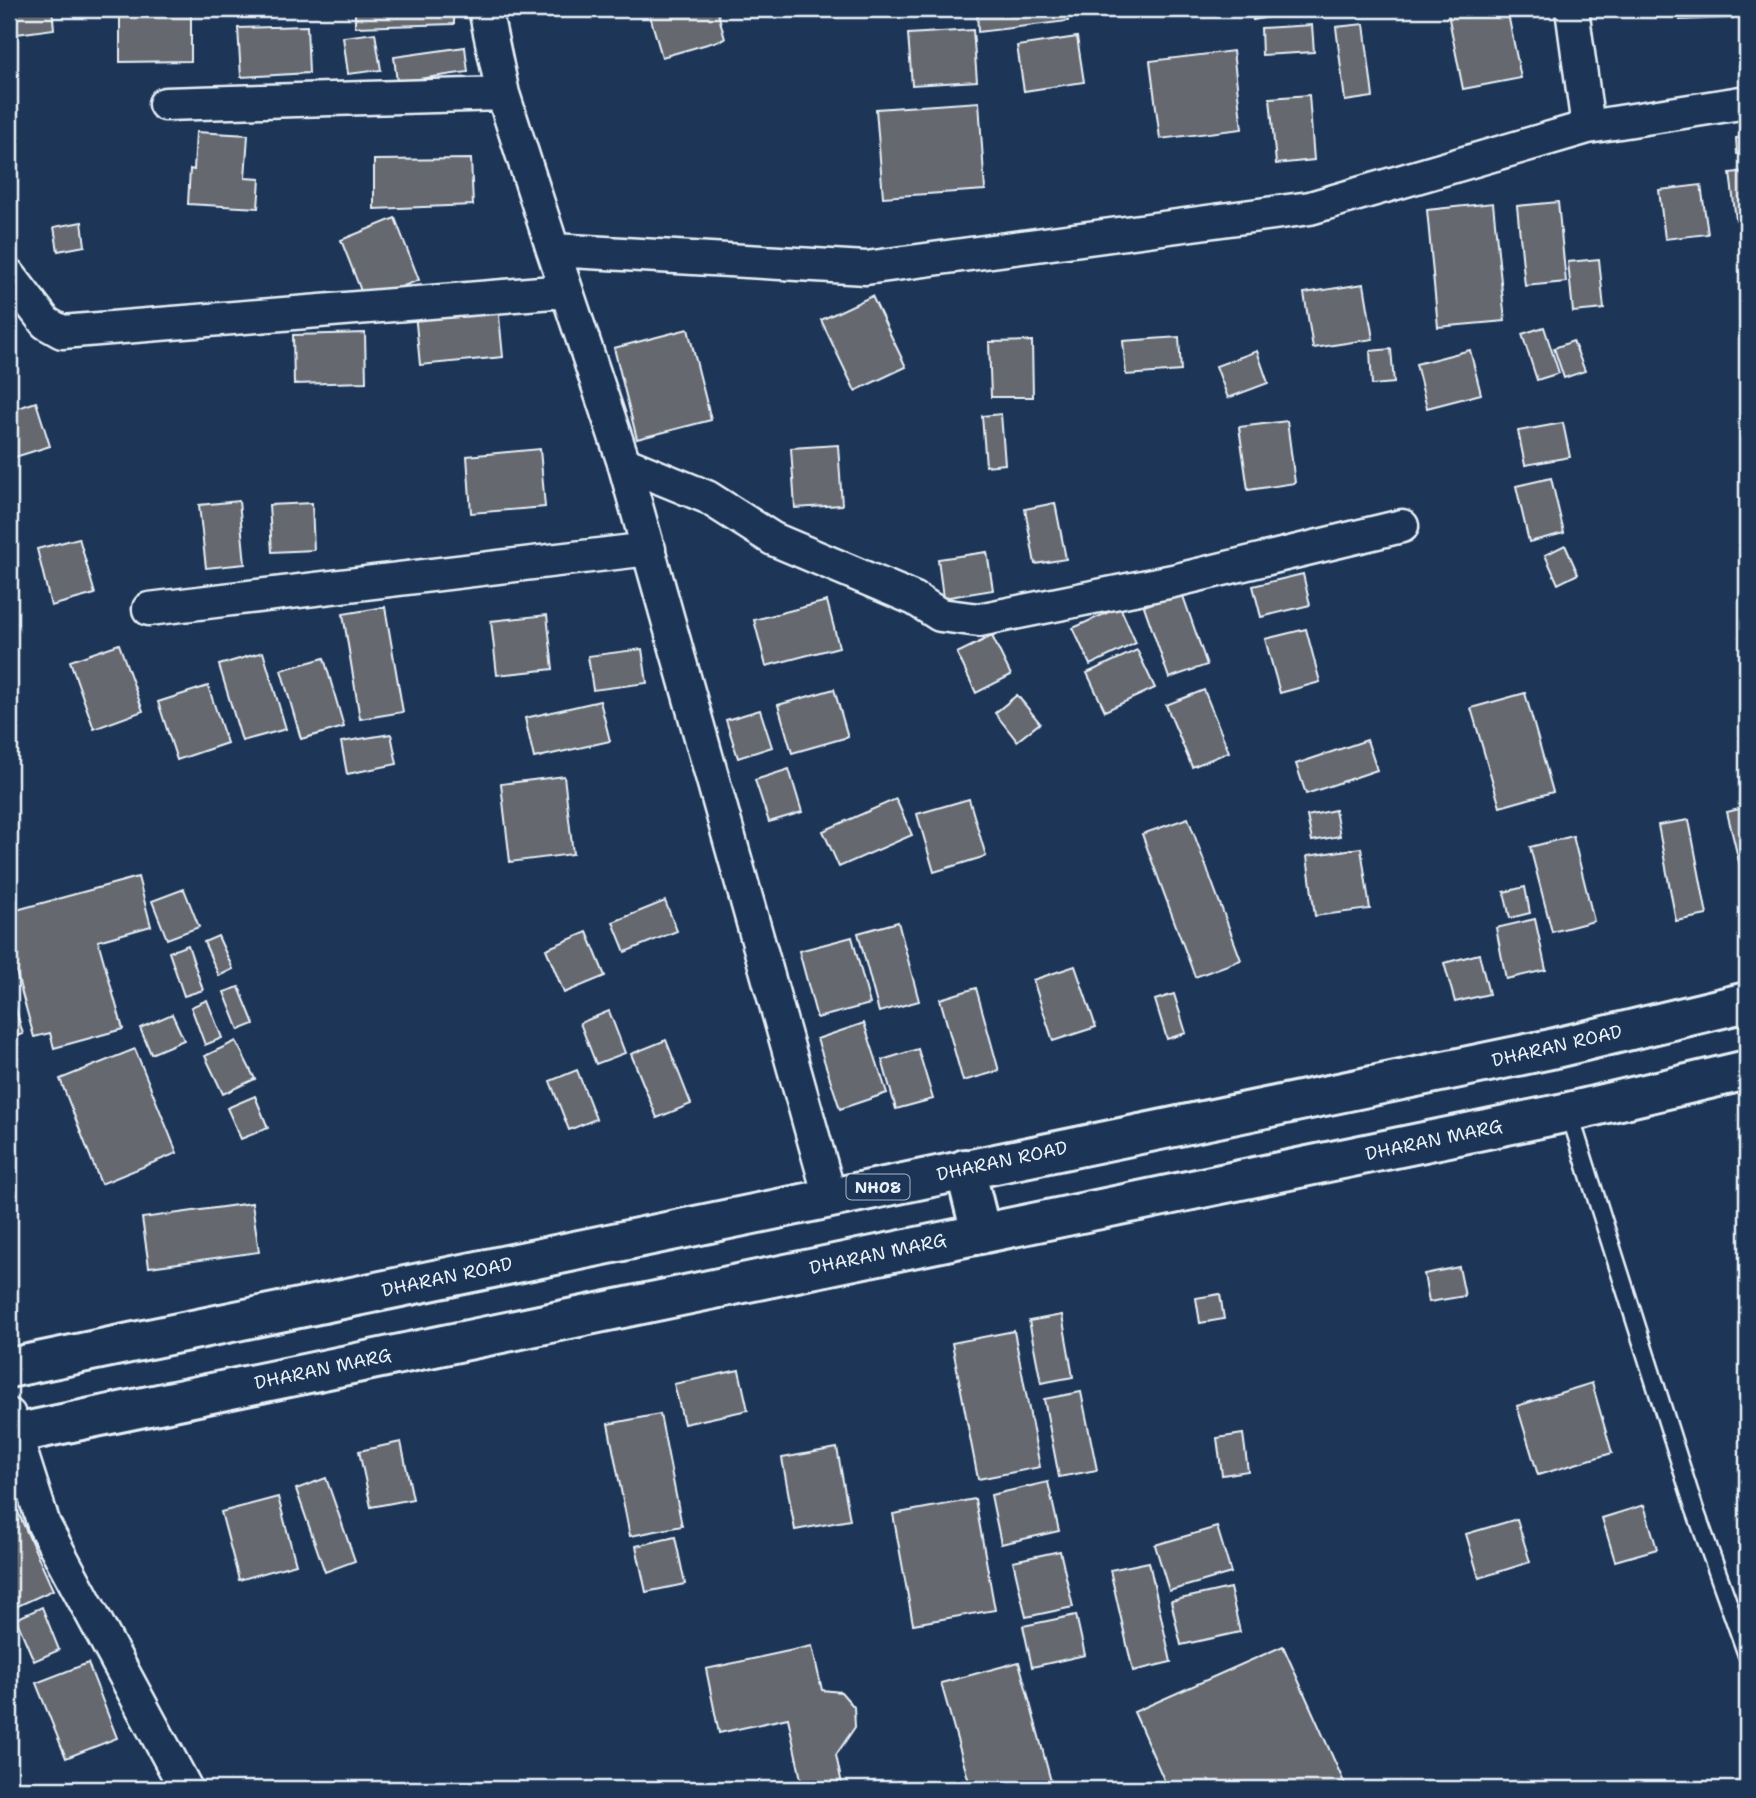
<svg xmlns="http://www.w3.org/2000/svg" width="1756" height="1798" font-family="'Shantell Sans',sans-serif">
<rect width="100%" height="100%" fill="#1d3557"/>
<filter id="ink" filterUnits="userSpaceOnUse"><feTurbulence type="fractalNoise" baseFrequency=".0143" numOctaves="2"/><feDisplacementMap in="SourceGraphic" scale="14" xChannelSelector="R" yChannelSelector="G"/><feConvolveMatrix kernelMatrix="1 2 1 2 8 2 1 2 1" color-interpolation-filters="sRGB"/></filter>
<g filter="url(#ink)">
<path fill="#666870" stroke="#e8f1f8" stroke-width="2" d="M9,9H52L54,29L9,35Z
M120,9H191V61L120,62Z
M355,9H454V24L355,27Z
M648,9H717L725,39L662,57Z
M977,9H1066L1068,21L978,32Z
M1251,9H1311L1253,20Z
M1447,9H1507L1521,78L1463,89Z
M1679,9H1733V18L1680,20Z
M1364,24L1373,97L1345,101L1336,27Z
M1312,25L1314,52L1262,55L1261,28Z
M307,26L309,73L241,77L238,28Z
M973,30L977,81L912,85L908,34Z
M375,33L381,70L348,74L343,37Z
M1077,37L1084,82L1024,91L1017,46Z
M465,47L468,72L397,82L394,57Z
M1233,51L1242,129L1160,139L1150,61Z
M1309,95L1314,160L1276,164L1270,98Z
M979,102L985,190L883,197L876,109Z
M9,112H13L11,192H9Z
M196,132L248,135L245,178L260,179L258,208L188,204L190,169L194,170Z
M1747,136V153L1737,154L1736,138Z
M471,159L473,205L374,209V160Z
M1747,171V219L1736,220L1730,173Z
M1701,185L1708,234L1665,239L1659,190Z
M1558,202L1566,282L1525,286L1517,206Z
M1493,203L1505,321L1438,327L1427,210Z
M395,218L419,280L365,301L341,240Z
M82,222L85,246L58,251L54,227Z
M1599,259L1604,309L1573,312L1568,262Z
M1364,284L1373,339L1313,348L1304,293Z
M872,296L906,367L855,391L821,320Z
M498,305L503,357L420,365L415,313Z
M1544,327L1559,373L1537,380L1522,334Z
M688,329L711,420L637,439L614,348Z
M365,333L366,382L294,384L293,335Z
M1179,337L1181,371L1126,375L1123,341Z
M1032,341L1033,397H991L989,342Z
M1573,341L1585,371L1564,378L1554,348Z
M1391,349L1394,383L1372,385L1370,351Z
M1470,350L1481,394L1427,408L1416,364Z
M1257,351L1268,383L1228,398L1216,366Z
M36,402L50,446L9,459V411Z
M1001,414L1005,464L986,466L982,416Z
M1287,421L1295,483L1248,490L1239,427Z
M1563,423L1570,457L1525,465L1518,431Z
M838,445L842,505L795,508L791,448Z
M540,449L545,507L471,513L467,456Z
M1551,478L1564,533L1529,542L1516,486Z
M239,501L245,564L206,568L199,505Z
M312,503L314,550L272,552L269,505Z
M1055,503L1066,559L1035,564L1025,509Z
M79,538L95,594L51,606L37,549Z
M1565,545L1578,574L1558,584L1545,555Z
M987,552L993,590L943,598L938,559Z
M1303,574L1310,605L1261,617L1253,586Z
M1182,593L1207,665L1169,678L1144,606Z
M827,601L839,647L766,666L754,620Z
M385,607L403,712L360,719L343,614Z
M1120,607L1136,643L1090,665L1073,628Z
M547,615L553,669L497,675L491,621Z
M1306,629L1320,682L1280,693L1265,639Z
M992,636L1011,675L976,693L957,653Z
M119,644L143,711L94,729L70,661Z
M642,649L647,683L593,690L588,656Z
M1137,650L1155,688L1105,711L1087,673Z
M263,652L286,729L242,741L219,665Z
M324,658L344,727L301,739L281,670Z
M208,686L227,743L177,760L158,702Z
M834,689L848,737L792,753L778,705Z
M1204,690L1229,752L1192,767L1166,705Z
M1525,693L1553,792L1500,807L1471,708Z
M1017,695L1040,723L1017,741L995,713Z
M600,701L610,741L534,758L525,718Z
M760,710L772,747L738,758L726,720Z
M391,734L397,764L347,774L341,742Z
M1367,740L1377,770L1306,794L1296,764Z
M789,769L802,812L769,822L755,780Z
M564,776L573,854L510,862L501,784Z
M896,799L912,835L839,867L823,831Z
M969,799L986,856L934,872L917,814Z
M1747,807V869L1741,870L1727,812Z
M1335,810L1340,836L1312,841L1307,816Z
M1188,818L1241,960L1195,977L1142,834Z
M1689,820L1707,915L1676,921L1658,825Z
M1573,836L1594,921L1552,932L1530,847Z
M1361,848L1370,909L1315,916L1307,856Z
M138,877L151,926L98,941L123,1029L54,1048L50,1033L34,1037L9,946V912Z
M1525,887L1530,913L1510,918L1504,892Z
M184,889L199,927L167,939L152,901Z
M665,901L677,931L625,952L613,922Z
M1535,919L1546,970L1506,979L1496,928Z
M898,922L919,1001L879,1012L858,933Z
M587,932L605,976L564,993L546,949Z
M218,936L233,969L219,976L204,942Z
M852,937L870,1004L817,1018L799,951Z
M188,945L203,990L184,996L169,952Z
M1479,954L1489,994L1455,1002L1444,963Z
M1075,966L1096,1027L1053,1041L1033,980Z
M9,986L23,1034L9,1038Z
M239,987L254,1024L239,1030L224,992Z
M976,988L999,1071L963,1081L940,999Z
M1174,994L1186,1033L1167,1039L1155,1000Z
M207,1000L222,1038L205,1045L191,1007Z
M609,1011L625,1053L596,1064L580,1023Z
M172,1014L184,1040L151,1054L140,1028Z
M864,1023L887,1093L840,1109L817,1039Z
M666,1040L691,1104L657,1118L631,1054Z
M236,1041L255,1079L223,1094L205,1056Z
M135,1049L177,1153L101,1184L60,1079Z
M918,1049L933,1099L896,1109L882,1060Z
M577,1070L596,1119L569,1130L550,1081Z
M255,1096L268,1128L241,1139L227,1108Z
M252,1203L259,1252L149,1267L142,1218Z
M9,1240L14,1258L9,1260Z
M1459,1267L1465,1296L1429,1302L1424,1274Z
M1220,1294L1224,1319L1200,1323L1196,1298Z
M1062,1315L1073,1377L1041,1383L1029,1321Z
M1014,1331L1040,1467L978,1479L952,1343Z
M739,1370L748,1410L684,1424L674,1384Z
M1592,1383L1612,1453L1538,1475L1517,1406Z
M1081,1392L1097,1470L1059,1477L1044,1399Z
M660,1414L682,1526L630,1536L608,1424Z
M1243,1434L1248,1471L1222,1475L1217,1438Z
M401,1442L413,1499L371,1507L359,1451Z
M837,1448L850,1520L795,1530L782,1458Z
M326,1478L355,1561L325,1572L296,1489Z
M1048,1482L1059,1531L1001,1544L991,1495Z
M278,1497L296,1564L239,1580L221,1512Z
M975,1499L995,1610L913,1624L893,1514Z
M1644,1505L1657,1549L1615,1561L1602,1518Z
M17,1510L53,1590L9,1610V1514Z
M1517,1519L1530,1562L1479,1578L1466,1534Z
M1217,1527L1231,1573L1169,1591L1155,1545Z
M675,1537L685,1584L646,1592L636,1546Z
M1060,1551L1073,1607L1026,1617L1013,1561Z
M1149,1562L1171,1662L1133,1671L1110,1570Z
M1230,1588L1240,1632L1181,1645L1171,1601Z
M42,1607L59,1650L34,1661L16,1619Z
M1076,1615L1085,1655L1032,1667L1023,1626Z
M812,1646L822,1690L841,1692L854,1707L855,1727L836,1755L843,1789H803L788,1718L719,1733L706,1669Z
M1283,1646L1347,1789H1168L1134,1712Z
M1019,1662L1053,1789H971L941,1683Z
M88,1663L117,1738L66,1758L36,1683Z
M9,1680L19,1703L9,1708Z"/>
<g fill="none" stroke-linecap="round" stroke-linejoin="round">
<defs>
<path id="lane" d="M1569,1112L1694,1507L1747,1655"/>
<path id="street" d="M485,9L503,94L553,250L866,268L1310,208L1588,127L1747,102
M1572,9L1588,127
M165,104L503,94
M553,250L624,463L830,1197
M9,275L46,323L62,332L565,291
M624,463L707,497L773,539L915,599L940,615L979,620L1173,581L1402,526
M149,609L649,549
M9,1415L44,1525L186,1789"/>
<path id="primary" d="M965,1169L981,1233
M9,1368L1551,1049L1747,1002
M9,1435L1569,1112L1747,1070"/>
</defs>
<use href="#lane" stroke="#e8f1f8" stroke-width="21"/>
<use href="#street" stroke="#e8f1f8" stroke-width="37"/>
<use href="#primary" stroke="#e8f1f8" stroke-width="44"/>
<use href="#lane" stroke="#1d3557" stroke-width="16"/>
<use href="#street" stroke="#1d3557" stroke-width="32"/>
<use href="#primary" stroke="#1d3557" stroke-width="38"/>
</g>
</g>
<g text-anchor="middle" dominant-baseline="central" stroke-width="7" stroke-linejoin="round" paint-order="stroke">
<rect fill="#1d3557" stroke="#abb9c8" stroke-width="2" x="846.5" y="1174.5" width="63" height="25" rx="5"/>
<g font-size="16" font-weight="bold" fill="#e8f1f8">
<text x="878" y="1187">NH08</text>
</g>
<g font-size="18" fill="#e8f1f8" stroke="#1d3557">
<text transform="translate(1557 1046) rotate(-13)">DHARAN ROAD</text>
<text transform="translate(1434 1140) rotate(-12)">DHARAN MARG</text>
<text transform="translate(1002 1161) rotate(-12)">DHARAN ROAD</text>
<text transform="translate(878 1254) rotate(-12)">DHARAN MARG</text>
<text transform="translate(447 1277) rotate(-12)">DHARAN ROAD</text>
<text transform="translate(323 1369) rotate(-12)">DHARAN MARG</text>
</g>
</g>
<rect width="1756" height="1798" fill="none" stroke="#1d3557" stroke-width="35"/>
<rect x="18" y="18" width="1721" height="1763" fill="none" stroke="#e8f1f8" stroke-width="2.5" filter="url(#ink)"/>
</svg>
